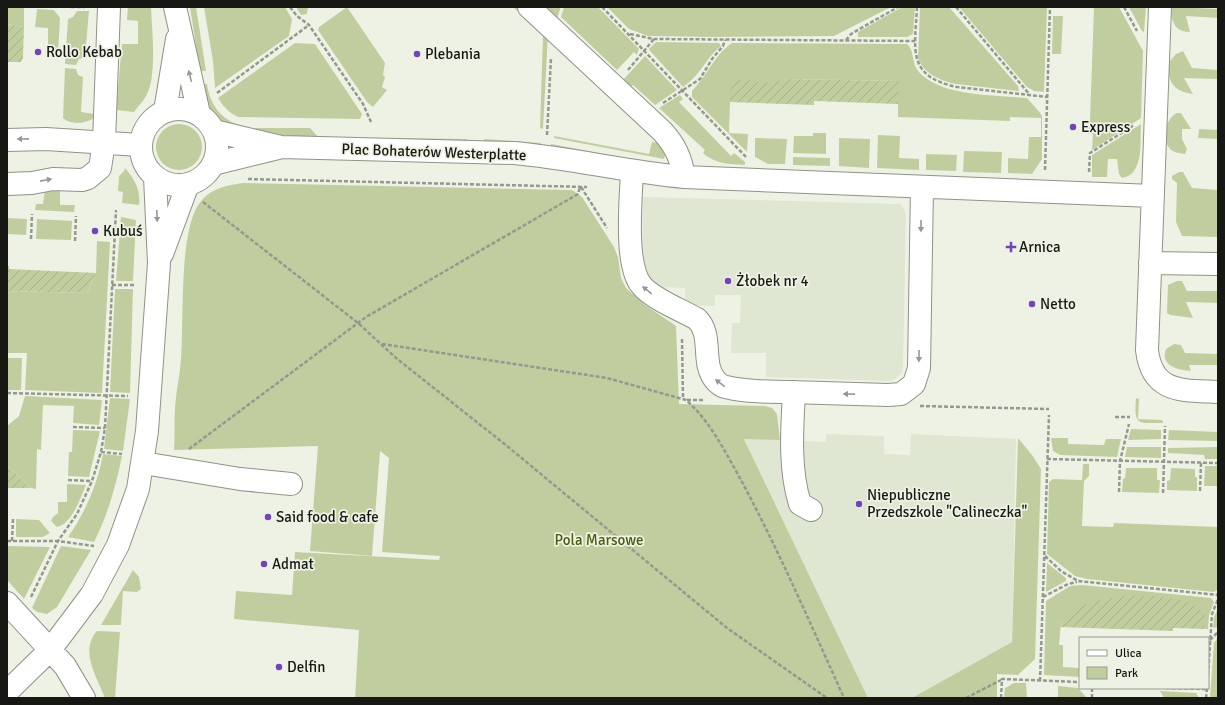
<svg xmlns="http://www.w3.org/2000/svg" width="1225" height="705" font-family="Signika,sans-serif">
<defs>
<pattern id="garden-furrows" width="10" height="10" patternUnits="userSpaceOnUse"><rect width="10" height="10" fill="#c0ce9f"/><path d="M-1 1l2-2M0 10L10 0M9 11l2-2" fill="none" stroke="#a4b088"/></pattern>
</defs>
<rect width="100%" height="100%" fill="#eef2e4"/>
<path fill="#dfe6d1" d="M643,197L901,204L906,213L903,367L902,373L894,380L888,381L766,377V353H731L732,323H740L741,295H715V306L685,305V288L661,287L649,282L642,264Z
M826,434L884,436V454L910,455L911,434L1016,439L1012,642L912,698H868L744,438L826,442Z"/>
<path fill="#c0ce9f" d="M7,7L24,8V27L7,24Z
M128,7H151C152,29 157,75 147,94C144,101 138,106 134,112L116,110L122,44H138V21L127,20Z
M190,7H196L206,71H200Z
M204,7H285L292,19L289,36L215,88L213,61Z
M296,7H308L307,14L301,15Z
M347,7L385,63L383,75L385,77L382,87L387,90L373,107L367,102L318,30L319,27Z
M496,7H520L548,33L543,129L540,128L543,35L513,7Z
M545,7H561L557,18Z
M564,7H598L639,49L637,55L634,52L617,70L561,17Z
M607,7H891L834,36L717,37L648,36L629,29Z
M902,7H915L913,34L907,37H858V32Z
M920,7H949L1018,86L1019,91L956,84C941,81 922,73 918,57Z
M959,7H1047L1044,92L1034,91L1027,87Z
M1094,7H1119L1143,51L1141,118L1092,150L1093,134H1087V120H1090Z
M1129,7H1146L1144,32L1142,31Z
M1172,7L1218,9V18L1186,16L1190,32C1175,32 1170,21 1172,7Z
M37,9L54,10L60,18L58,53H48V28L35,27Z
M77,11H89L85,57L79,59L76,65L65,64L68,19L73,17Z
M1053,16H1063L1061,54H1052Z
M656,42L719,43L721,46C704,60 702,74 683,87L651,52L649,49Z
M295,43L315,44L362,114L360,119L238,117C229,113 223,106 218,98Z
M732,43L907,44C915,51 911,62 918,71C940,97 996,95 1027,98L1041,114L1042,118V159L1032,174L1008,173V158L1028,159L1029,137H1041V118L1010,117V121L898,117V81L787,79L785,81H774V83H758V80L732,98L730,102L729,133L748,134L747,152L692,97V91C707,76 714,55 732,43Z
M1183,51L1192,68L1218,70V79L1184,78L1193,94C1173,92 1166,81 1170,61L1176,54Z
M645,56L677,90L655,105L633,85L631,87L623,80Z
M65,68L76,69L78,75L83,77L81,112L95,114L94,118C86,124 70,125 63,118Z
M201,84H207C210,105 221,120 242,126L241,130C213,122 208,112 201,84Z
M680,95L683,99L679,102L731,156L734,153L745,162V165C728,164 716,164 703,153L705,150L659,108Z
M1177,113H1181L1191,129H1182V139L1187,149L1185,154C1180,153 1174,153 1170,149C1161,139 1166,118 1177,113Z
M156 147a23 23 0 1 1 46 0a23 23 0 1 1-46 0Z
M1141,124C1140,142 1144,175 1122,178L1119,174L1117,159H1108L1107,177H1092V155Z
M255,128H310L320,139L254,132Z
M1199,129L1218,130V139L1198,138Z
M813,133H826V154L793,153L794,136H813Z
M878,135L900,136L899,158L919,159V170L877,168Z
M554,136L649,154L652,142C659,142 661,145 666,151L664,159L554,138Z
M392,138L467,139V142L392,141Z
M755,138L787,139L785,164H768L755,157Z
M839,138L870,139L869,168L839,166Z
M484,139L541,143V146L484,143Z
M551,144L635,160L551,147Z
M964,151L1002,152L1001,173L963,172Z
M926,154L957,155L956,171L926,170Z
M793,157L830,158V166L793,165Z
M125,168C134,178 141,190 139,205L122,203L123,192L118,191L119,176L124,171Z
M1179,172H1183L1192,188L1218,190V237L1182,236L1176,222L1177,183L1172,179V176Z
M243,183L572,190L582,197L614,247L618,257L621,278L626,288L645,305L676,326L679,404L765,406L772,408L777,414L780,440L744,439L868,698H355L359,630L234,619L236,591L292,595L295,552L439,560L440,556L382,552L389,458L380,451L372,556L310,551L318,446L174,450C175,436 174,421 175,407C176,391 180,375 181,359C184,320 179,239 197,207C208,189 223,186 243,183Z
M45,190H60V205H75L74,212L35,210L36,204H43Z
M121,217L136,220L133,281H116Z
M7,218L27,219L26,235L7,234Z
M37,219L72,221L71,240L36,239Z
M97,241L110,242L102,393L25,390L27,353H7V291L87,293L96,273Z
M1177,281H1182L1187,291H1218V303L1186,302L1193,318L1170,315L1167,313L1168,285Z
M115,289H133L130,393L110,392Z
M1174,344L1181,345L1185,353L1218,354V365H1189L1191,371C1178,370 1160,366 1166,349Z
M7,358H22L21,390H7Z
M25,396L102,400L99,425L73,423L74,406L43,405L41,450L37,449L36,489L31,488L10,468L7,467V426L19,416Z
M110,398L130,399L123,451L104,449Z
M1136,398L1139,399L1138,419L1162,420L1163,423C1137,423 1134,426 1136,398Z
M1131,429L1161,430V439L1128,440Z
M73,430L100,431L89,477L68,476L69,452H72Z
M1169,430L1218,432V441L1168,440Z
M1018,438L1032,455L1041,469L1035,659L1018,675L997,674V698H912L1012,642Z
M1051,438H1068V444L1104,445L1106,439H1121L1117,457L1060,455L1053,451Z
M1127,447H1161V458L1125,457Z
M1218,447V459H1205L1204,455L1168,453V448Z
M103,454L122,456C116,485 108,515 94,542L68,537C85,513 98,483 103,454Z
M1083,464H1089V476L1084,481L1082,526L1113,527L1114,523L1218,527V589L1214,592L1087,579L1075,576L1047,554L1049,482L1053,479L1082,480Z
M1205,466H1218V486H1204Z
M1126,468H1157V480H1160L1159,493L1122,492L1123,479L1125,478Z
M1171,468L1195,469V477H1197V491L1167,490V481L1170,480Z
M67,484L86,485C81,497 72,524 57,527L51,521L53,517L58,513V502H67Z
M16,519L39,520L50,533L43,537H16Z
M7,546L50,547L24,599L7,580Z
M61,546L91,550L57,607L47,614L37,612L32,608Z
M1047,563L1066,578V581L1046,592Z
M133,570L139,577L141,589L137,592L123,591L121,625H101Z
M1082,585L1211,598L1214,602L1209,615L1208,629H1204V614L1061,623L1059,645H1063V667L1080,668V677L1044,675L1046,601L1070,586Z
M1218,608V627L1213,628L1214,617Z
M97,631L120,632L115,698H105C97,677 79,651 97,631Z
M1218,637V698H1210L1214,643Z
M1014,683H1026L1027,698H1004L1005,688Z
M1058,686L1078,688L1087,698H1058Z
M1160,691L1196,693L1199,698H1164Z"/>
<path fill="url(#garden-furrows)" d="M7,24L24,27L23,58L21,62H7Z
M787,79L899,81L898,104L814,101V105L730,102L732,80H758V83H773L774,81H785Z
M7,266H9V269L96,273L87,293L7,291Z
M7,467L10,468L31,488H7Z
M1130,595C1154,598 1188,594 1205,614L1204,629L1173,628V631L1060,627C1067,603 1109,598 1130,595Z"/>
<g fill="none" stroke-linecap="round" stroke-linejoin="round">
<defs>
<path id="minor" d="M175,7L199,114
M529,7L662,131C675,145 681,158 684,177
M1160,7L1147,350C1152,394 1183,390 1218,392
M141 147a38 38 0 1 1 76 0a38 38 0 1 1-76 0Z
M165,111L177,39
M214,131L281,147L514,153C571,158 627,172 684,177L1153,196
M7,140L46,139L140,145
M213,164L278,148
M632,171C631,198 624,266 642,286C653,299 681,310 697,319C714,336 700,363 716,381C719,384 723,387 726,387C746,392 770,392 790,392C823,393 855,394 888,395L901,394L914,384L919,368L922,187
M7,184L32,183L53,179L82,180L88,178L100,168L104,142L109,7
M162,254L188,184
M1150,263L1218,264
M794,392C792,429 789,469 800,504L811,510
M143,463L240,479L291,484
M7,603L65,666L84,698
M7,692L50,650L92,594L118,545L138,489L147,431L159,263L155,177"/>
</defs>
<use href="#minor" stroke="#8f9387" stroke-width="24"/>
<path stroke="#95988e" stroke-width="2.5" stroke-dasharray="4 2" stroke-linecap="butt" d="M71,7H85
M290,7L297,16L309,25L363,104L371,122
M602,7L746,157
M917,7C915,50 906,76 957,87L1047,97
M956,7L1030,95
M1124,7L1137,31
M630,34L654,39L915,41
M846,40L851,34L898,7
M628,70L654,39
M217,93L309,25
M663,103L700,79L712,59L723,46L725,40
M547,135L551,58
M1045,170L1050,7
M1089,172L1090,153L1134,125
M248,179L587,187
M581,187L607,228
M203,202L358,323L396,358L507,446L727,628L827,698
M31,239L32,214
M75,241L76,216
M112,285H135
M682,339L683,398
M382,344L607,378L686,400C710,421 726,453 741,480C779,551 811,625 844,698
M7,393L128,396
M687,400H704
M920,406L1049,409
M1115,417H1130
M73,427L105,428
M189,449L366,317L578,194L580,187
M101,452L122,454
M1047,459L1218,463
M68,480L92,481
M1200,491L1201,463
M1119,492L1120,461L1129,424
M1163,493L1165,426
M7,541H58L94,546
M12,541L13,519
M1045,556L1061,571L1078,581L1218,595
M31,597L58,541L77,514L92,481L101,452L105,428L116,210
M1043,597L1068,584L1077,582
M1210,640L1218,632
M1208,675L1212,614L1218,599
M1040,681L1049,415
M1092,688V698
M1166,688L1207,689
M966,698L1001,680
M1001,698L1002,679L1080,682
M1206,698L1207,688"/>
<use href="#minor" stroke="#fff" stroke-width="22"/>
</g>
<defs><path id="oneway-solid" d="M-6-.8H1V-3.2L6.5 0L1 3.2V.8H-6Z"/></defs>
<g fill="#979795">
<use href="#oneway-solid" transform="translate(190 76) rotate(-104)"/>
<use href="#oneway-solid" transform="translate(23 139) rotate(179)"/>
<use href="#oneway-solid" transform="translate(46 180) rotate(-11)"/>
<use href="#oneway-solid" transform="translate(157 216) rotate(88)"/>
<use href="#oneway-solid" transform="translate(921 226) rotate(91)"/>
<use href="#oneway-solid" transform="translate(647 290) rotate(-141)"/>
<use href="#oneway-solid" transform="translate(919 356) rotate(91)"/>
<use href="#oneway-solid" transform="translate(720 383) rotate(-143)"/>
<use href="#oneway-solid" transform="translate(849 394) rotate(-179)"/>
</g>
<g fill="#7343bb" stroke="#eef2e4" stroke-width="1.5">
<circle cx="38" cy="52" r="4"/>
<circle cx="417" cy="54" r="4"/>
<circle cx="1073" cy="127" r="4"/>
<circle cx="95" cy="231" r="4"/>
<path d="M1009 241h4v4h4v4h-4v4h-4v-4h-4v-4h4z"/>
<circle cx="728" cy="281" r="4"/>
<circle cx="1032" cy="304" r="4"/>
<circle cx="859" cy="504" r="4"/>
<circle cx="268" cy="517" r="4"/>
<circle cx="264" cy="564" r="4"/>
<circle cx="279" cy="667" r="4"/>
</g>
<g text-anchor="middle" dominant-baseline="central" stroke-width="3.5" stroke-linejoin="round" paint-order="stroke">
<g font-size="15" fill="#171813" stroke="#eef2e4" text-anchor="start">
<text x="46" y="52">Rollo Kebab</text>
<text x="425" y="54">Plebania</text>
<text x="1081" y="127">Express</text>
<text x="103" y="231">Kubuś</text>
<text x="1019" y="247">Arnica</text>
<text x="736" y="281">Żłobek nr 4</text>
<text x="1040" y="304">Netto</text>
<text x="867" y="495">Niepubliczne<tspan x="867" dy="17">Przedszkole "Calineczka"</tspan></text>
<text x="276" y="517">Said food &amp; cafe</text>
<text x="272" y="564">Admat</text>
<text x="287" y="667">Delfin</text>
</g>
<g font-size="15" fill="#171813" stroke="#eef2e4">
<text transform="translate(434 152) rotate(2)">Plac Bohaterów Westerplatte</text>
</g>
<g font-size="15" fill="#4b5c0b" stroke="#eef2e4">
<text x="599" y="540">Pola Marsowe</text>
</g>
</g>
<rect width="1225" height="705" fill="none" stroke="#171813" stroke-width="16"/>
<rect x="1079" y="637" width="130" height="52" fill="#eef2e4" stroke="#989b90"/>
<rect x="1087" y="650" width="20" height="6" fill="#ffffff" stroke="#989b90"/>
<text x="1115" y="657" font-size="12" fill="#171813">Ulica</text>
<rect x="1087" y="667" width="20" height="12" fill="#c0ce9f" stroke="#989b90"/>
<text x="1115" y="677" font-size="12" fill="#171813">Park</text>
</svg>
